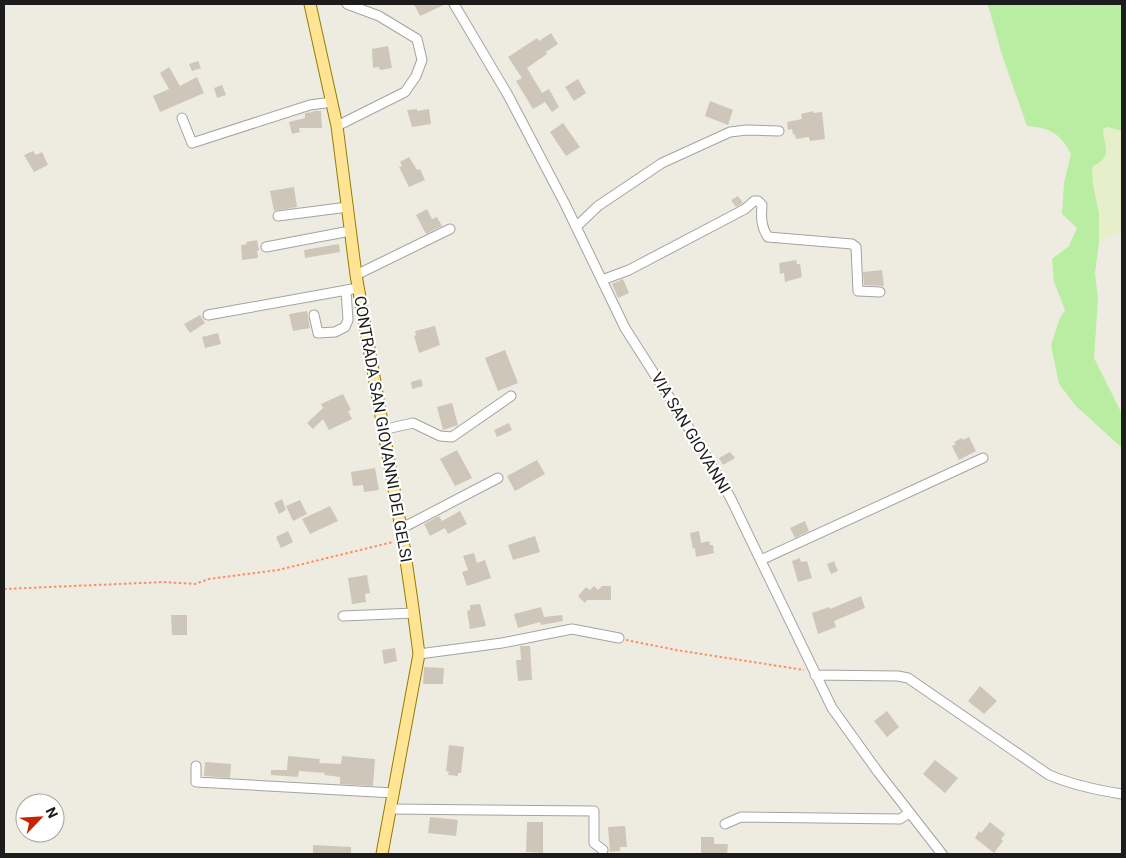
<svg xmlns="http://www.w3.org/2000/svg" width="1126" height="858" font-family="Roboto,sans-serif">
<rect width="100%" height="100%" fill="#eeece0"/>
<path fill="#e6efca" d="M1107,127L1122,131V230L1099,242V213L1093,185L1092,167L1099,163L1107,153L1102,129Z"/>
<path fill="#b9eda2" d="M986,4H1075L1077,6L1079,4H1122V131L1107,127L1103,129C1104,148 1114,156 1092,167L1093,185L1099,213V242L1095,273L1098,300L1094,358L1122,414V448L1076,406L1059,384L1051,345L1059,320L1065,310L1054,282L1052,259L1069,246L1077,228L1062,214L1064,183L1071,154C1060,133 1050,128 1027,126L1001,52L989,8Z"/>
<path fill="#cec6b9" d="M414,4H446L420,16Z
M551,33L558,44L546,52L547,54L527,68L542,93L549,89L559,107L552,112L545,102L533,109L516,81L522,78L508,57L537,38L539,41Z
M388,46L392,68L380,70L379,67L373,68L372,49Z
M198,61L201,68L192,71L189,64Z
M169,67L180,86L197,77L204,93L160,112L153,96L169,89L160,73Z
M578,79L586,93L574,101L565,87Z
M222,85L226,95L217,98L214,88Z
M710,101L733,110L728,125L705,116Z
M417,109V111L429,109L431,124L412,127L407,110Z
M313,111H321L322,128H299L300,132L292,134L289,122L305,118V113L313,112Z
M813,111V113L822,112L825,139L810,141L809,137L796,139L795,134L793,135L792,129L788,130L787,122L802,119L801,114Z
M563,123L580,147L566,156L550,132Z
M33,151L36,155L42,152L48,165L34,172L24,155Z
M409,157L417,170L420,169L425,180L409,187L399,167L402,166L400,162Z
M294,187L297,207L274,211L270,191Z
M738,196L743,203L736,207L731,200Z
M427,209L432,219L437,217L442,226L426,234L416,215Z
M257,240L259,250L257,251L258,258L242,260L241,245L247,244L246,242Z
M339,244L340,252L305,258L304,250Z
M796,260L797,264H800L802,277L785,282L784,273L780,274L779,263Z
M882,270L884,286L864,285L863,272Z
M623,279L629,293L618,298L612,284Z
M307,311L310,328L293,331L289,314Z
M200,315L205,323L190,333L184,324Z
M435,326L440,345L419,353L414,336L416,335L415,331Z
M218,333L221,344L205,348L202,337Z
M505,350L518,383L498,391L485,358Z
M421,379L423,386L412,389L411,382Z
M343,394L351,410L348,411L352,419L329,430L323,419L313,429L307,423L323,408L321,404Z
M452,403L458,425L443,430L437,407Z
M509,423L512,430L497,437L494,430Z
M969,437L976,451L959,460L952,446L956,444L954,442L962,438L963,440Z
M457,450L472,478L455,486L440,459Z
M730,452L735,458L723,465L719,458Z
M537,460L545,474L515,491L507,476Z
M375,468L379,490L364,492L363,485L353,486L351,472Z
M282,499L286,510L279,514L274,503Z
M300,500L307,514L293,521L286,506Z
M330,506L338,521L310,534L302,519Z
M460,511L467,524L448,534L445,528L430,536L424,524L439,516L442,521Z
M805,521L809,531L795,538L790,528Z
M288,531L293,542L281,548L276,537Z
M699,531L701,543L709,541L710,545H713L714,553L696,557L695,548L693,549L690,533Z
M535,536L540,552L513,560L508,545Z
M474,553L477,563L485,560L491,578L467,586L462,572L468,570L463,556Z
M800,558L801,562L807,561L812,578L798,582L792,561Z
M834,561L838,571L831,574L827,564Z
M367,575L370,593L365,594L366,602L352,604L348,578Z
M594,586L598,590L602,586H611V600H587L585,603L578,596L586,587L590,590Z
M861,596L865,608L834,621L836,627L818,634L812,613L829,607L830,609Z
M480,604L486,626L470,629L467,611L470,610V605Z
M541,607L544,617L562,615L563,621L541,625L540,622L518,628L514,614Z
M171,615H187V635H172Z
M520,646H530L532,680L518,681L516,660H521Z
M395,648L397,661L384,664L382,650Z
M424,667L444,668L443,684H423Z
M980,686L997,701L984,714L968,701Z
M887,711L899,727L887,737L874,721Z
M449,745L464,747L461,773H458V776L448,775L449,772L446,771Z
M288,756L320,759L319,763L341,764L342,756L375,759L373,786L340,784V777L324,775L325,773L299,771L298,777L271,775V770H287Z
M935,760L958,778L945,793L923,774Z
M205,762L231,764L230,778L204,776Z
M430,817L458,820L456,836L428,833Z
M527,822H543V853L526,852Z
M990,822L1005,834L1001,839L1003,841L994,853L975,838L979,831L981,833Z
M625,826L627,847H620V851L610,852L608,827Z
M701,837H714V844H728L727,854H701Z
M313,845L351,847V854H313Z"/>
<g fill="none" stroke-linecap="round" stroke-linejoin="round">
<defs>
<path id="minor" d="M454,4L509,97L565,204L625,328L699,444L730,497L832,708L878,772L942,854
M182,118L192,143L310,105L332,102
M337,126L405,92L416,76L422,60L417,39L379,16L347,4
M278,216L348,207
M576,227L598,206L662,163L730,132L747,130L779,131
M266,247L350,231
M356,275L450,229
M602,280L629,270L745,209L754,201H758L762,205C761,217 761,227 768,237L852,244L856,247L858,291L880,292
M208,315L358,288
M314,315L318,333L335,332L345,327L348,320L346,290
M382,430L413,423L440,436L452,437L511,396
M400,526L408,525L498,478
M761,560L983,458
M343,616L414,613
M419,654L502,643L572,629L619,638
M815,675L898,676L908,678L1049,775C1073,785 1096,790 1122,794
M196,766V782L394,793
M390,809L594,811V843L603,850
M725,824L741,817L900,819L909,813"/>
<path id="major" d="M310,4L337,126L356,275L403,540L412,601L419,654L382,854"/>
</defs>
<use href="#minor" stroke="#a3a3a3" stroke-width="11"/>
<use href="#major" stroke="#947d00" stroke-width="13"/>
<path stroke="#ff8d61" stroke-width="2" stroke-dasharray="2.5 2.5" stroke-linecap="butt" d="M4,589L164,582L195,584L209,579L278,570L393,542
M626,640L676,650L804,670"/>
<use href="#minor" stroke="#fff" stroke-width="9"/>
<use href="#major" stroke="#ffe495" stroke-width="11"/>
</g>
<g text-anchor="middle" dominant-baseline="central" stroke-width="4.5" stroke-linejoin="round" paint-order="stroke">
<g font-size="16" fill="#1c1c1c" stroke="#fff">
<text transform="translate(383 429) rotate(80)">CONTRADA SAN GIOVANNI DEI GELSI</text>
<text transform="translate(691 433) rotate(59)">VIA SAN GIOVANNI</text>
</g>
</g>
<rect width="1126" height="858" fill="none" stroke="#1c1c1c" stroke-width="10"/>
<g transform="translate(40 818) rotate(65)"><circle r="24" fill="#ffffff" stroke="#a4a4a4"/>
<path d="M0-4L9 19L0 12L-9 19Z" fill="#c82300"/>
<text y="-8" font-size="14" font-weight="bold" text-anchor="middle" fill="#1c1c1c">N</text>
</g>
</svg>
